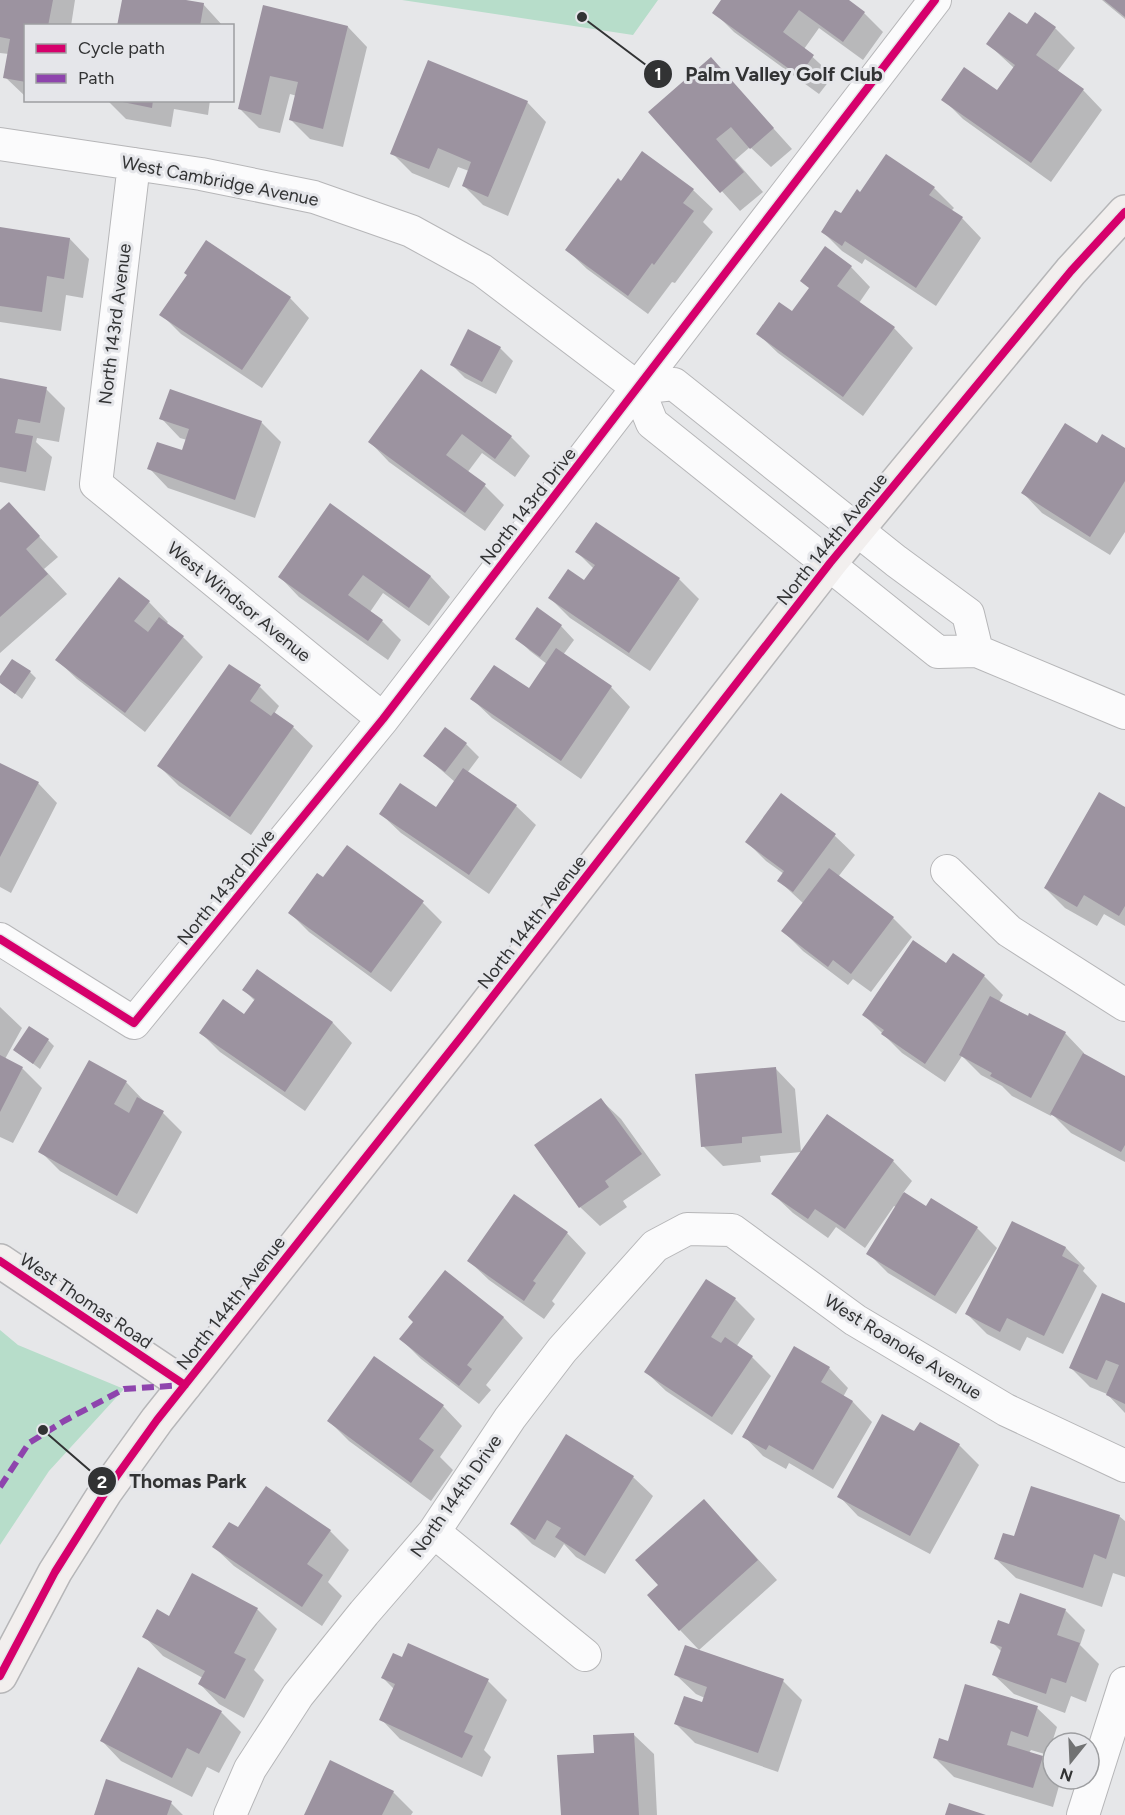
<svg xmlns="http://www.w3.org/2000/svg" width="1125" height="1815" font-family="Figtree,sans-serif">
<rect width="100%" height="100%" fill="#e6e7e9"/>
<path fill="#b7ddca" d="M402,0H658L633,35Z
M0,1330L18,1345L124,1389L49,1471L0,1545Z"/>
<path fill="#0003" d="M0,0H75L71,26H26V97L5,77L9,54L0,53Z
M123,0H177L203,4L223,26H119Z
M723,0H846L864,13L883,32L863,60L819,28L804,49L833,76L819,94L734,32L714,12Z
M1102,0H1125V19Z
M264,7L348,27L367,47L343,147L310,139L291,120L297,96L290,94L280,133L259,128L240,109Z
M1027,26L1055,28L1075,48L1057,72L1083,90L1102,110L1051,182L963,119L943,99L997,92L1014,68L988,44Z
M711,59L792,149L771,167L750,147L735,160L763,192L740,211L650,112Z
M107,100H210L208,115L174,109L171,127L126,119Z
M527,102L546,122L508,216L483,205L463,185L469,171L458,167L449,188L412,173L392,153Z
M643,153L693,190L713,209L703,222L713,232L675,283L672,282L648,314L587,269L567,250Z
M934,188L954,208L951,211L962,218L981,238L936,306L865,259L862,264L842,251L823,232L861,194Z
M0,229L70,239L89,259L83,298L66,295L61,331L0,322Z
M851,267L870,287L859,303L894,328L913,348L863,416L778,353L758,334L792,313Z
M290,298L309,318L262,388L181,334L161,314Z
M500,348L513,361L496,394L465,378L452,365Z
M422,371L511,437L530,456L515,477L482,453L467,473L485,486L504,505L485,531L389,462L370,442Z
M0,380L46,389L65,408L59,442L37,438L36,442L52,457L45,491L0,482Z
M161,418L261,422L281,442L255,518L168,488L149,468L183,452L187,440L180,438Z
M1125,450V532L1110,555L1042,513L1023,493Z
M9,504L58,557L44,569L67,594L0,653V512Z
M331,506L431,577L450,597L429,626L383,593L370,612L382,621L401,640L388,660L299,597L280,577Z
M597,524L679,579L699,599L650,671L570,618L550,598L585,582L594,569L577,552Z
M149,602L168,622L166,624L183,637L203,657L145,732L77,679L57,660Z
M538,609L561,626L574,640L563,655L611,687L630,707L581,779L492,718L472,699L529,691L547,664L530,651L517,638Z
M30,672L36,678L22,699L0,682V679Z
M260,687L279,706L274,714L293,727L313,746L251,835L179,786L159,766Z
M466,744L479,757L467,773L516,806L536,825L489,894L401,833L381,814L436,809L455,782L425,756Z
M0,764L38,783L57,803L11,893L0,887Z
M781,796L835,836L855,855L838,877L893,918L912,937L871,992L853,979L848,985L803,951L783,931L804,904L779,881L784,874L766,861L747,842Z
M1125,809V926L1104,914L1097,926L1065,908L1045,888Z
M323,879L423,903L442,922L391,992L309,932L290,913Z
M947,965L984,976L1003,995L999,1002L1065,1033L1084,1053L1083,1055L1125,1078V1162L1071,1133L1052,1114L1051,1116L1012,1096L1002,1086L981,1075L962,1056L945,1082L902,1053L864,1015Z
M258,971L333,1023L352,1043L305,1111L220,1052L201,1033L245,1016L255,1001L244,990Z
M0,1007L22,1028L5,1059L22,1068L42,1088L13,1143L0,1137Z
M48,1040L54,1046L40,1069L15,1050Z
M776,1069L795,1089L801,1152L760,1156L761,1162L723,1166L703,1146Z
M126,1082L145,1102L163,1113L182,1132L137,1214L60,1171L40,1151Z
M601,1100L621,1119L661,1175L623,1201L627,1207L600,1226L580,1207Z
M893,1161L912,1181L903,1193L927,1208L977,1228L997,1248L956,1314L888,1273L868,1253L896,1207L894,1206L865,1248L836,1227L828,1238L793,1213L773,1194Z
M1013,1223L1066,1248L1085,1268L1083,1271L1097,1286L1063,1354L1027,1337L1020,1351L987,1334L967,1314Z
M567,1233L586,1253L552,1301L555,1304L544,1319L489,1280L469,1261Z
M445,1272L504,1318L523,1338L486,1385L491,1390L479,1404L421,1359L401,1339L415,1322Z
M735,1299L755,1319L736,1347L752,1357L771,1376L732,1435L666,1391L646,1372Z
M1125,1305V1413L1107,1394L1090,1387L1071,1368Z
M829,1368L848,1388L843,1397L853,1402L872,1422L833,1489L789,1463L786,1469L763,1456L744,1436Z
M443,1406L462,1426L440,1457L453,1470L431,1501L349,1441L329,1421Z
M915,1433L959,1445L979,1465L930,1554L858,1516L839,1496Z
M633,1477L653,1496L605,1574L576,1557L564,1544L555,1558L532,1544L512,1524Z
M1119,1516L1125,1521V1577L1113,1573L1102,1607L1016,1578L996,1559L1015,1538Z
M723,1521L777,1580L699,1650L680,1630L660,1585Z
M238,1530L330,1531L349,1550L328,1582L342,1596L322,1626L234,1566L214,1547Z
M193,1575L257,1609L277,1629L254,1670L264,1680L244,1718L219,1704L200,1684L203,1678L163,1656L144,1636L170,1618Z
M1065,1610L1085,1630L1080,1645L1099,1664L1086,1702L1071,1696L1065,1713L1014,1694L994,1675L1002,1652L992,1642L1010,1625Z
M676,1675L783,1681L802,1700L778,1772L695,1743L676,1724L703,1704L705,1698L696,1694Z
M383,1678L488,1681L507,1700L484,1750L491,1757L482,1777L400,1739L381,1719L394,1689Z
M1037,1708L1057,1727L1048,1755L1031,1750L1029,1753L1042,1757L1053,1768V1779H1061L1053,1807L954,1777L934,1757L949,1743Z
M221,1712L241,1732L219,1773L207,1767L192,1797L121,1761L102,1741Z
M634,1735L654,1754L657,1815H562L596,1755Z
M393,1792L413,1812L411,1815H305Z
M171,1803L183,1815H95Z"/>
<path fill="#9c93a0" d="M0,0H53L48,26H26V82L3,78L10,39L0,37Z
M122,0H186L204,3L200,26H117Z
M721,0H849L865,12L843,42L799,10L783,32L814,55L799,76L712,13Z
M1104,0H1125V17Z
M263,5L348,26L323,129L289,120L298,82L270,76L261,115L238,109Z
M1009,12L1027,24L1035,12L1056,27L1036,55L1084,89L1031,163L941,100L964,67L997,90L1015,65L986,44Z
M711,57L774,128L750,149L731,127L716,139L744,172L720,193L648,112Z
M428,60L528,101L488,197L462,186L471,162L438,148L429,169L390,154Z
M113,100H153L152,108Z
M642,151L694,189L683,203L694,211L654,265L652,263L628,296L565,250L618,178L621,181Z
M886,154L935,187L929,195L963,217L916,288L845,241L842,246L821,232L835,210L841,213L857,189L860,192Z
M0,227L70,238L64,279L47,276L42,312L0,306Z
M206,240L291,297L242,370L159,315L187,275L184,273Z
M825,246L852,266L837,286L895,327L843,397L756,334L779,302L792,311L809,288L800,281Z
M468,329L501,347L482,382L450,365Z
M421,369L512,436L495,459L462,434L446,455L486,484L465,513L368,442Z
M0,378L47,387L40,423L18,419L15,433L33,436L26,472L0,467Z
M170,389L262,421L235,500L147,469L157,442L182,450L189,429L159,419Z
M1065,423L1097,443L1102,434L1125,448V481L1090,537L1021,493Z
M9,502L40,536L26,549L48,574L0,617V510Z
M330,503L431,576L409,608L363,575L348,595L383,620L368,641L278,577Z
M596,522L680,578L629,653L548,598L568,569L584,580L595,565L575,552Z
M119,577L150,601L134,621L148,632L159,617L184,636L125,713L55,660Z
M537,607L562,625L540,657L515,639Z
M556,648L612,686L561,761L470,699L494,665L529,688Z
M12,659L31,671L15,694L0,683V676Z
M229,664L261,685L250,701L271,716L274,712L294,726L230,817L157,766Z
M445,727L467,743L445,772L423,756Z
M0,763L39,782L0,857Z
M463,768L517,805L469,875L379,814L400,783L436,807Z
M1099,792L1125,807V906L1119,916L1084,895L1077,907L1044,888Z
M781,793L836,834L793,892L777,881L784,871L745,842Z
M347,845L424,901L371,973L288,913L317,873L323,877Z
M829,868L894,917L851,974L833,960L828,967L781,931Z
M913,940L946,963L953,953L985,975L925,1064L881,1034L884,1030L862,1015Z
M257,969L333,1022L285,1092L199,1033L223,999L244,1014L255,999L242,990Z
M990,996L1028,1016L1029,1013L1066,1032L1031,1098L990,1076L992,1073L959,1055Z
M29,1026L49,1039L33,1064L13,1050Z
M1083,1053L1125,1076V1145L1121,1152L1050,1114Z
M0,1055L23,1067L0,1112Z
M89,1060L127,1081L114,1104L129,1113L137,1097L164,1111L117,1196L38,1152Z
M776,1067L782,1133L742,1137V1143L701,1147L695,1074Z
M601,1098L642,1154L605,1181L609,1187L579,1208L534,1145Z
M827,1114L894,1160L845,1229L815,1209L808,1219L771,1194Z
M904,1192L926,1206L931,1198L978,1227L935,1296L866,1254Z
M514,1194L568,1232L533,1281L536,1283L524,1301L467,1261Z
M1012,1221L1066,1247L1062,1256L1079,1265L1044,1336L1007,1318L1000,1332L965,1314Z
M445,1270L504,1317L467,1365L472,1369L459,1386L399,1339L413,1322L408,1317Z
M706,1279L736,1298L711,1337L721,1343L725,1337L753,1356L712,1417L644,1372Z
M1102,1293L1125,1303V1404L1106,1395L1119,1365L1106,1360L1097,1380L1069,1368Z
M794,1346L830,1367L821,1382L853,1401L813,1470L769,1445L766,1450L742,1437Z
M374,1356L444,1405L419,1439L434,1450L411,1483L327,1421Z
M882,1414L914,1431L920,1422L960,1444L910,1536L837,1497Z
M566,1434L634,1476L585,1556L555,1537L561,1528L547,1520L535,1540L510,1524Z
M266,1486L331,1530L307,1564L323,1575L302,1607L212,1547L229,1522L238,1527Z
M1031,1486L1120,1515L1106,1559L1094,1554L1083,1588L994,1559L1003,1533L1014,1536Z
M704,1499L758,1560L679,1631L647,1595L658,1585L635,1560Z
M192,1573L258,1608L234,1653L246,1659L225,1699L198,1684L205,1671L142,1637L157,1609L169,1616Z
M1020,1593L1066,1609L1057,1635L1080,1643L1066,1683L1051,1678L1046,1694L992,1675L1002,1647L990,1643L998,1620L1009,1624Z
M408,1643L489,1679L464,1732L473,1736L462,1758L379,1720L395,1684L381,1678L393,1653L402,1657Z
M685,1645L784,1679L758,1753L674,1724L684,1696L702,1702L707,1687L674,1675Z
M138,1667L222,1711L199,1754L187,1748L172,1778L100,1741Z
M965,1684L1038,1706L1028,1737L1011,1731L1007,1745L1043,1756L1033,1788L933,1758L939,1738L948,1741Z
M634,1733L639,1815H561L557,1755L594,1753L593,1735Z
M330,1760L394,1791L382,1815H304Z
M106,1779L172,1801L167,1815H94Z
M949,1803L986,1815H945Z"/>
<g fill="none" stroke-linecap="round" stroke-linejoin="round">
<defs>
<path id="street" d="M0,144L201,174L314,197L411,231L482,270L638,388L652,423L938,652L977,651L1125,713
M134,164L96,484L383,719
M638,388L674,384L896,561L968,614L977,651
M947,871L1009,931L1125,1005
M0,939L134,1023L383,719L935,0
M434,1532L585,1655
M230,1815L250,1769L298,1695L364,1613L434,1532L510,1418L562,1350L655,1246L687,1229L732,1230L855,1320L1006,1410L1125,1466
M1083,1815L1125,1683"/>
<path id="secondary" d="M0,1261L185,1385
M0,1676L55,1572L106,1491L157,1420L462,1036L830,563L1071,271L1125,212"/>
</defs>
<use href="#street" stroke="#b6b6b8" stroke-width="34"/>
<use href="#secondary" stroke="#b6b6b8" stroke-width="36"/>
<use href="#street" stroke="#fbfbfc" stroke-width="32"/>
<use href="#secondary" stroke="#f2efee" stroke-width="33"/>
<path stroke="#8e44ad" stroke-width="6" stroke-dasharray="12 6" stroke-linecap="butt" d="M0,1487L29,1443L64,1421L124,1389L185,1385"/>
<defs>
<path id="cycleway" d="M0,939L134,1023L383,719L935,0
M0,1261L185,1385
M0,1676L55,1572L106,1491L157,1420L462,1036L830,563L1071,271L1125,212"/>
</defs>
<use href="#cycleway" stroke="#e5e6ea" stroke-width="11"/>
<use href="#cycleway" stroke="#d6006c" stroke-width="8"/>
</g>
<g text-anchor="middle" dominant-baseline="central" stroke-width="6" stroke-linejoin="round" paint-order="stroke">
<g font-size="18" fill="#323334" stroke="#e5e6ea">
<text transform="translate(220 181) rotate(11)">West Cambridge Avenue</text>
<text transform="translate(115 324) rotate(-83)">North 143rd Avenue</text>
<text transform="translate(528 506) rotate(-52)">North 143rd Drive</text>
<text transform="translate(832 539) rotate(-51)">North 144th Avenue</text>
<text transform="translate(239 602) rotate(39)">West Windsor Avenue</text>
<text transform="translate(226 887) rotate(-51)">North 143rd Drive</text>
<text transform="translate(532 922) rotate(-52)">North 144th Avenue</text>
<text transform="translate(86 1301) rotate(34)">West Thomas Road</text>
<text transform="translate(231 1303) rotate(-52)">North 144th Avenue</text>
<text transform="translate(903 1347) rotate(32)">West Roanoke Avenue</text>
<text transform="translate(456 1496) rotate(-55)">North 144th Drive</text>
</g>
</g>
<path fill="none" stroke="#323334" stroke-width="2" d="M582 17L658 74M43 1430L102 1481"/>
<g fill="#323334" stroke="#e5e6ea" stroke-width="2">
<circle cx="582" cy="17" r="6"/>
<circle cx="43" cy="1430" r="6"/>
<circle cx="658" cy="74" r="15"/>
<circle cx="102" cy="1481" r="15"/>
</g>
<g font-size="18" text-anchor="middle" font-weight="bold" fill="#fff">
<text x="658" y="80">1</text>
<text x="102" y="1488">2</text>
</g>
<g font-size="20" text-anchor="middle" font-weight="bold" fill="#323334" stroke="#e5e6ea" stroke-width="6" stroke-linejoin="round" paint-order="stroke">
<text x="784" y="81">Palm Valley Golf Club</text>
<text x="188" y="1488">Thomas Park</text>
</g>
<rect x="24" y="24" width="210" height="78" fill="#e5e6ea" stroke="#9d9ea1" stroke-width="1.5"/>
<rect x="36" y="44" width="30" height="9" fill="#d6006c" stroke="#9d9ea1" stroke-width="1.5"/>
<text x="78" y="54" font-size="18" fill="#323334">Cycle path</text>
<rect x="36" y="74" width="30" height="9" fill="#8e44ad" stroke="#9d9ea1" stroke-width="1.5"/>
<text x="78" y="84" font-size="18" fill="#323334">Path</text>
<g transform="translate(1071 1761) rotate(198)"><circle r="28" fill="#e5e6ea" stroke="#9d9ea1" stroke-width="1.5"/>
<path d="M0-4.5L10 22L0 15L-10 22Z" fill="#717273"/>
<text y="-9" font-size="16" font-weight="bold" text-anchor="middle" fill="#323334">N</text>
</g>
</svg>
